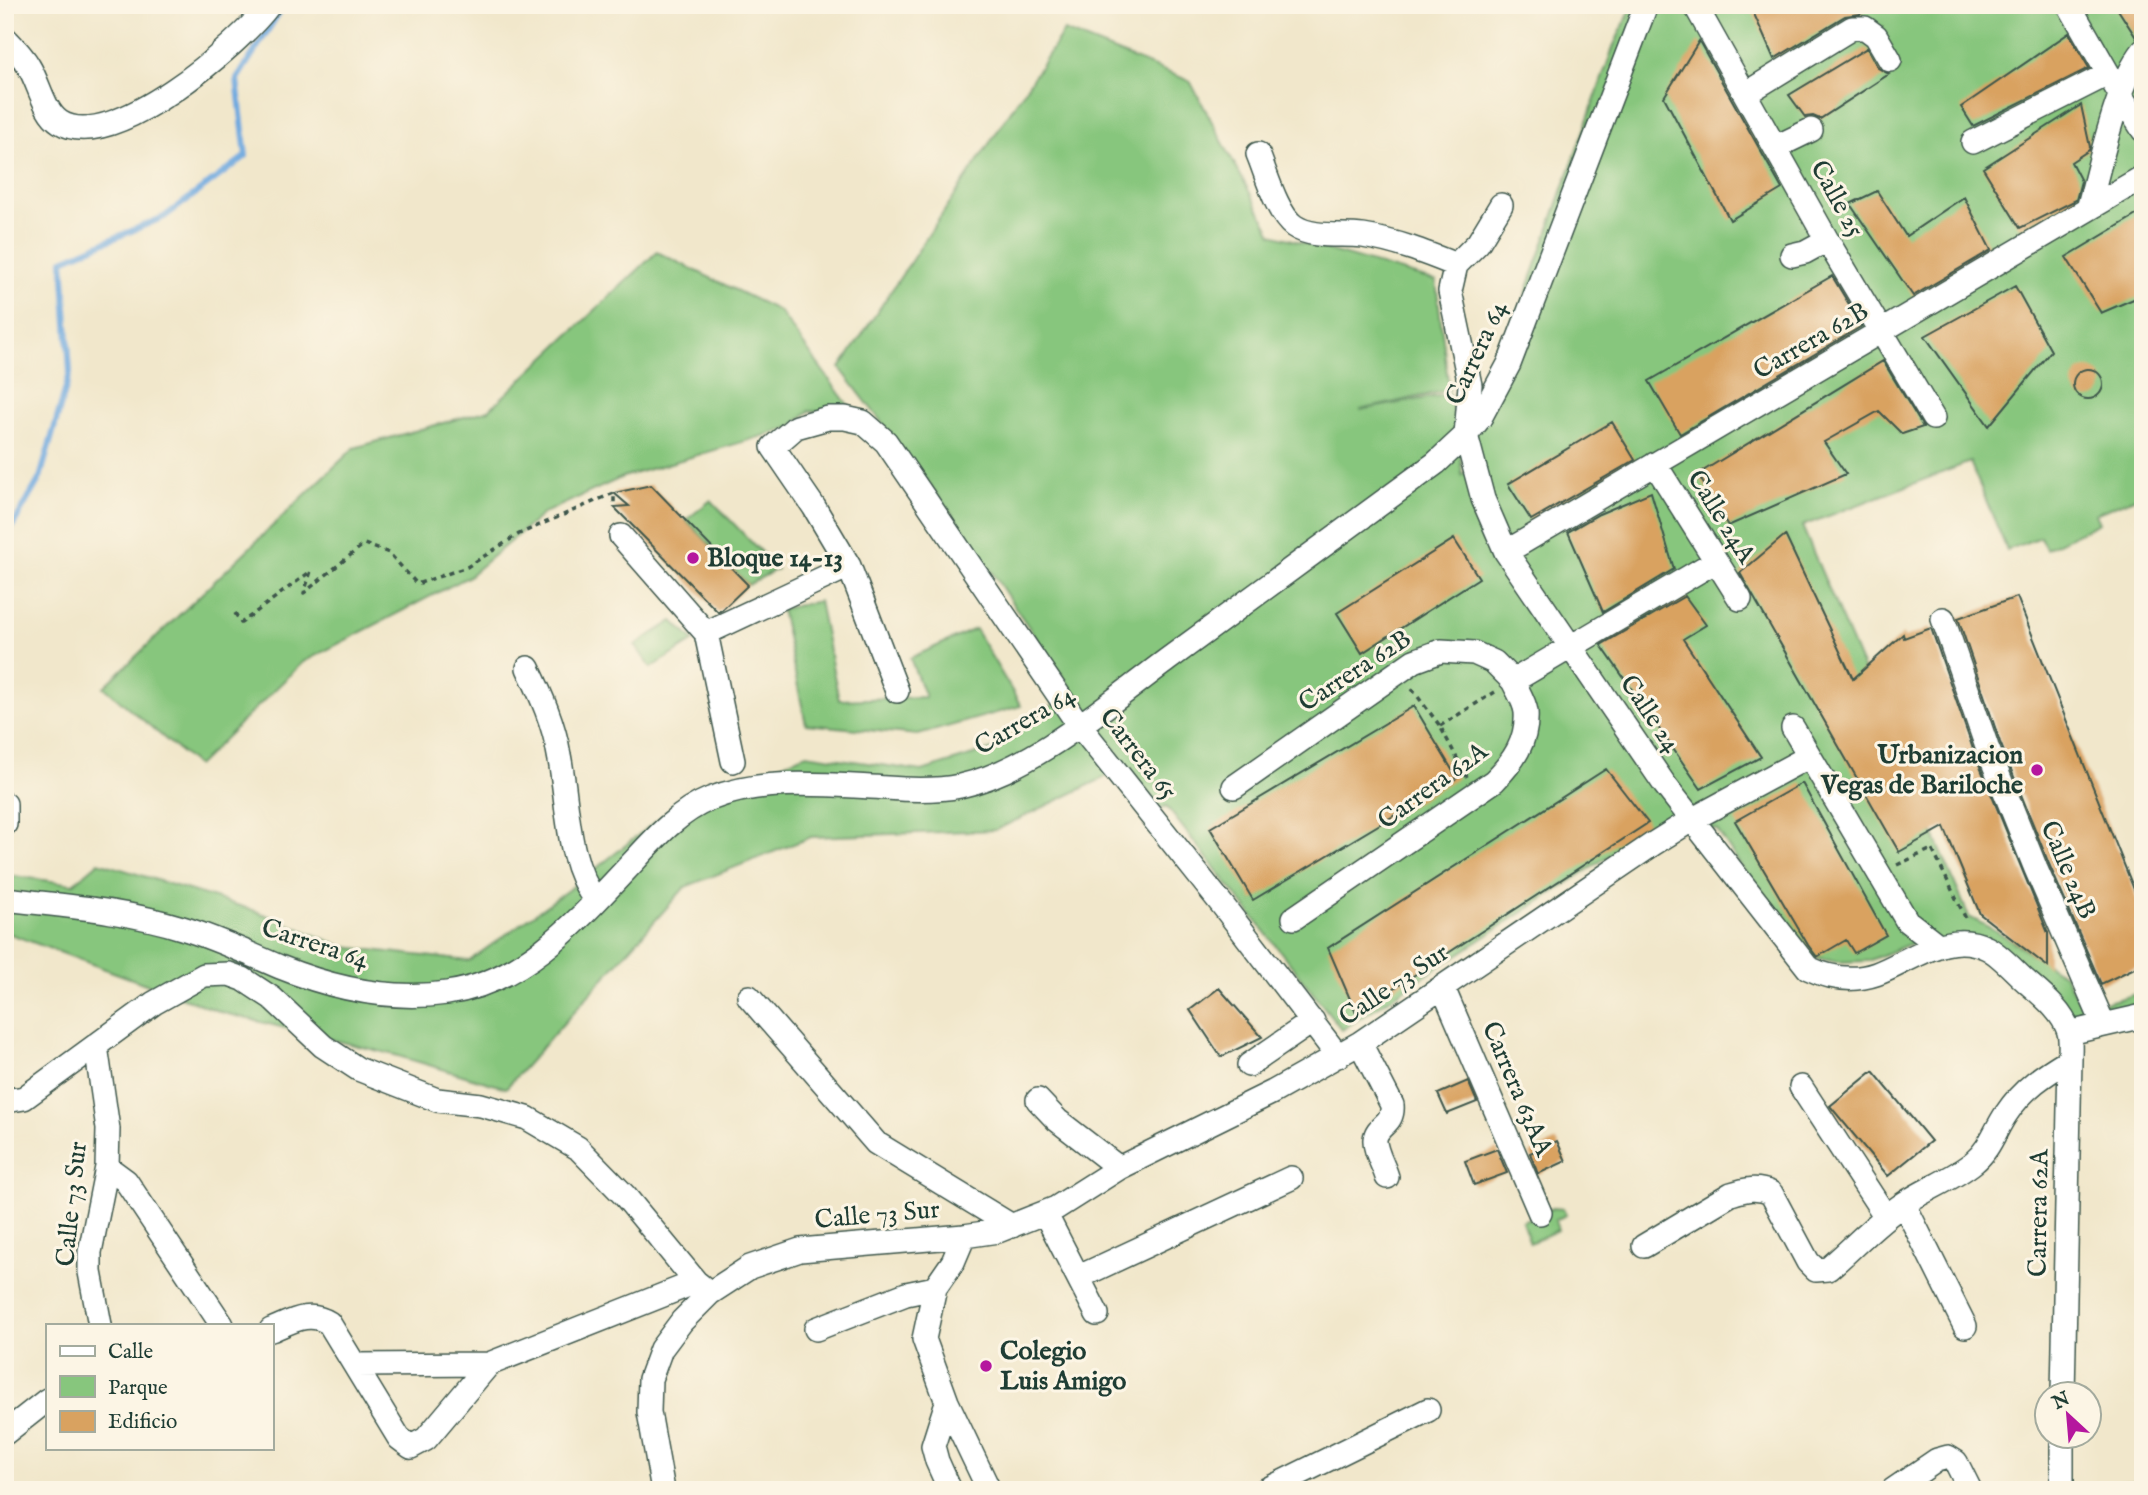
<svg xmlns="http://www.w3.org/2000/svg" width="2148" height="1495" font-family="'IM FELL English',serif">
<rect width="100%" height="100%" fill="#fcf5e5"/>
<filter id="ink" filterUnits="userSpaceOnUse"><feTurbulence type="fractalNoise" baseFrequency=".0143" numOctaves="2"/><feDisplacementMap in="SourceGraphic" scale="14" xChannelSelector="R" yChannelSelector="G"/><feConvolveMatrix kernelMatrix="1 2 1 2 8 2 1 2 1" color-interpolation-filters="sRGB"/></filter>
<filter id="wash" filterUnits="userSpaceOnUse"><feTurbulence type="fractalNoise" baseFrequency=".00686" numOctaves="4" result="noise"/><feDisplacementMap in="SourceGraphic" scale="28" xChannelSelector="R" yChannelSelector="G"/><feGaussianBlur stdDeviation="1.57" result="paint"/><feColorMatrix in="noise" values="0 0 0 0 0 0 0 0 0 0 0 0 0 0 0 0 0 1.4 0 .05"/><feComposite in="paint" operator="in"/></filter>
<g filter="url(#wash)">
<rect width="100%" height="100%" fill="#f1e7cb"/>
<path fill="#87c67d" stroke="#538258" stroke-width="2" d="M1633,5H2143V494L2095,514L2099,523L2046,549L2040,537L2007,550L1970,462L1802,526L1969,917L1998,932L2064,975L2083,1009L2143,992V1006L2071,1025L1984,941L1912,943L1868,961L1837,962L1799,954L1717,830L1664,820L1342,1030L1166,806L1160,809L1105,737L1010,600L966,532L840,368L1064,31L1190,81L1272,234L1436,281L1449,390L1360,410L1449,394L1459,438L1462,475L1474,467L1459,398L1495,381L1614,45Z
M657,252L779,311L853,412L809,411L790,428L623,477L544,513L468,577L303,662L197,766L104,687L354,448L489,410Z
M711,500L777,569L748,585L686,520Z
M819,601L839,700L925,697L910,658L975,629L1021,706L918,735L806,724L781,609Z
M673,621L694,641L651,668L635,645Z
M1069,692L1124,768L996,830L811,837L685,887L506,1088L395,1055L224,1013L5,932V875L73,884L99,862L256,911L344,947L469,961L579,882L674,807L806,754L922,771L999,747Z
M1553,1208L1563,1209L1566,1215L1555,1220L1558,1230L1530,1243L1522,1221Z"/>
<path fill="#6dab6c" stroke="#467450" stroke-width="2" d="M2143,1481V1490H2065V1487Z"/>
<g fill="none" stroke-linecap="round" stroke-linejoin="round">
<path stroke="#6ea9df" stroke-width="6" d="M5,539L40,478L70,373L63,260L164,217L246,156L237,79L284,5"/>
</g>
<g id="blocks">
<path fill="#d9a260" d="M1750,5H1874L1860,14L1845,16L1774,59Z
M2115,5H2143V37L2137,39Z
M2069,33L2089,68L1973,126L1961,107Z
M1699,41L1782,189L1730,220L1664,97Z
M1867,48L1878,68L1889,74L1820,119L1813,116L1805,117L1789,95Z
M2081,105L2090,147L2089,150L2071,162L2081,181L2076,200L2020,228L1983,168Z
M1877,191L1906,236L1964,197L1991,250L1913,296L1850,204Z
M2143,211V295L2101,313L2066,257Z
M1832,276L1862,326L1680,434L1649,381Z
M2015,286L2051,351L1989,426L1925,336Z
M1883,361L1923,427L1902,434L1879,411L1824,442L1846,474L1728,526L1698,474Z
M2073 384a15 15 0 1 1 30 0a15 15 0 1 1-30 0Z
M1612,422L1635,460L1531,520L1508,484Z
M651,485L748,585L722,610L718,612L614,507L629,506L614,493Z
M1651,492L1674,569L1603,612L1568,532L1599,514Z
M1785,535L1853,679L1903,634L1904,638L1931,628L1974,752L2048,933V967L1980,914L1944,827L1899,852L1740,573Z
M1454,539L1479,578L1362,653L1337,613Z
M1685,596L1706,625L1683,639L1761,757L1701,789L1601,645Z
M2017,597L2143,912V964L2101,984L2049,864L2000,742L1958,618Z
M1414,706L1457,778L1253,900L1210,828Z
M1606,769L1648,823L1356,1013L1328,948Z
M1802,783L1886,935L1854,953L1846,940L1817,957L1808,945L1735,821Z
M1219,988L1262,1037L1221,1057L1190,1010Z
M1873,1071L1931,1141L1888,1176L1830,1106Z
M1468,1081L1477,1102L1447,1114L1438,1094Z
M1557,1141L1566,1161L1538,1174L1530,1153Z
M1497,1149L1507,1173L1474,1185L1465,1161Z"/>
</g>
</g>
<g filter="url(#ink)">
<use href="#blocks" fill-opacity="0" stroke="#3e564b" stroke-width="2"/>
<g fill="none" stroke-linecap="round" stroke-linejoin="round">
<defs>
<path id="minor" d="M1695,5L1827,240L1933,418
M2069,5L2121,96L2143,130
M5,38C14,47 23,56 29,67C39,83 44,112 60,122C111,155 239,45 269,5
M1745,94L1852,28H1865L1876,36L1890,60
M1973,142L2108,74
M1776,147L1811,130
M1258,154C1266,173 1277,214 1294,226C1313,239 1342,233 1363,236C1396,241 1426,253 1456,265
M1501,205L1478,243L1456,265L1450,291L1470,385L1466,435L1483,499L1506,552L1665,785L1808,968C1829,978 1853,982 1876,974C1910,962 1948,928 1987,948C2000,954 2016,973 2028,983C2043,996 2063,1012 2069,1032C2071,1040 2070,1050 2070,1059L2063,1394
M2088,209C2100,166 2116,85 2143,51
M1792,255L1805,252L1827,240
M1655,464L1740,599
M621,536L706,633L733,761
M1506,552L2143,177
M1943,619L1987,747L2036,869L2103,1023
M706,633L849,566
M528,668C541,695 554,724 559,755C569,803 565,860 596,901
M897,691L849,566L814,507L773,447L796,427L828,418H845L863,422L886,442L1079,725L1224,907L1338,1056
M1793,728L1907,921L1938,945
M1234,787L1414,661L1441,651L1474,653L1494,662L1513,681
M5,804V824
M5,899C64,906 125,910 182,928C216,938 247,953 280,967C332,988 390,1001 447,993C527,982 582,916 635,860C656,837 680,811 710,799C765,777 829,785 887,788C911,790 936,791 960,786C1031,771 1109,703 1167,660C1257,594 1346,529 1436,463L1466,435L1480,418L1509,364L1646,5
M1294,918L1494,781C1513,762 1528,741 1526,712C1525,702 1517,690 1513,681L1716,561
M1443,988L1540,1213
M749,997L876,1143L1012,1226
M2069,1033L2143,1016
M1360,1043L1392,1105C1394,1125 1377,1124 1375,1139C1374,1150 1384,1166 1387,1177
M96,1046L108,1129L107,1167L90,1252V1272L100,1325
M1249,1065L1313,1021
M1801,1087L1886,1217
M5,1097L12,1100L24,1098L154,1003L204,975L229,974L243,979L272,998L323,1046L358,1069L437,1100L481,1105L527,1118L578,1148L625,1196L696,1282L710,1293
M1038,1100L1057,1120L1119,1168
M107,1167L126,1181L222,1325
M1904,1204L1965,1326
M1045,1213L1097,1314
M964,1236L953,1262L935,1288L924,1339L947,1402L989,1490
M1644,1246L1731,1194C1746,1189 1757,1187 1771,1193L1808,1262L1816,1270L1828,1269C1854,1247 1877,1221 1905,1203C1928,1188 1953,1179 1974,1162C1990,1149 1995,1130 2006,1114C2023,1088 2045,1074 2070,1059
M1079,1277L1291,1178
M816,1329L906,1294L935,1288
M271,1330C291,1322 309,1310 329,1323L399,1438L411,1447L426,1439L489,1364
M356,1365L489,1364L696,1282
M947,1402L933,1446L937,1461L950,1490
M5,1433L47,1400
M663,1490L649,1412L650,1379L661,1349L682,1321L710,1293L750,1267L800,1250L964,1236L998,1231L1056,1208L1119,1168L1273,1092L1360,1043L1653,844L1693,819L1808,757
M1266,1490L1428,1410
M1893,1490L1937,1460L1948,1457L1956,1462L1970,1490
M2062,1490V1436"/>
</defs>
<use href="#minor" stroke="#3e564b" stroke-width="26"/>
<path stroke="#3e564b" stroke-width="3.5" stroke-dasharray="5 5" stroke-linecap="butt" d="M235,613L241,623L311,571L304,593L364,544L389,553L417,584L467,567L519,534L614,493V507
M1412,689L1440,726L1467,777
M1440,726L1495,692
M1897,865L1932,849L1967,921"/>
<use href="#minor" stroke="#fff" stroke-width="23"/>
</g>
</g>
<g fill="#b5179e" stroke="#fcf5e5" stroke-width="2.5">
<circle cx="693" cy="558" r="7"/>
<circle cx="2037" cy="770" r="7"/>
<circle cx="986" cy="1366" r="7"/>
</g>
<g text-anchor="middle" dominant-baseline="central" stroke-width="6" stroke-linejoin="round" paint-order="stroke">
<g font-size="26" fill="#1f3d34" stroke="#fcf5e5">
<text transform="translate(1837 199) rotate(61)">Calle 25</text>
<text transform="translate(1811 341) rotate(-30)">Carrera 62B</text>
<text transform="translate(1477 353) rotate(-65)">Carrera 64</text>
<text transform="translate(1721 517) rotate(58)">Calle 24A</text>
<text transform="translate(1355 671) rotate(-33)">Carrera 62B</text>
<text transform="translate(1650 714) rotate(56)">Calle 24</text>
<text transform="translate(1025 721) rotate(-30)">Carrera 64</text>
<text transform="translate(1138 754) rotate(52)">Carrera 65</text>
<text transform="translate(1433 786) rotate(-36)">Carrera 62A</text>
<text transform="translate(2068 870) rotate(67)">Calle 24B</text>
<text transform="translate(315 944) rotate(18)">Carrera 64</text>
<text transform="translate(1394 985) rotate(-34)">Calle 73 Sur</text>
<text transform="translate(1517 1089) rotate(67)">Carrera 63AA</text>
<text transform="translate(72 1204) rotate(-84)">Calle 73 Sur</text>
<text transform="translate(2039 1213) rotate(-89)">Carrera 62A</text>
<text transform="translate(877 1215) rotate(-5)">Calle 73 Sur</text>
</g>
<g font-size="26" font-weight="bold" fill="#1f3d34" stroke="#fcf5e5" text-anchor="start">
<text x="707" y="558">Bloque 14-13</text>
<text x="2023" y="755" text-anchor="end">Urbanizacion<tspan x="2023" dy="30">Vegas de Bariloche</tspan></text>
<text x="1000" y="1351">Colegio<tspan x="1000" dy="30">Luis Amigo</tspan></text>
</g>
</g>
<rect width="2148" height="1495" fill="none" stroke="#fcf5e5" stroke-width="28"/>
<rect x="46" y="1324" width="228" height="126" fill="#fcf5e5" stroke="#a4ab9e" stroke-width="2"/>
<rect x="60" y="1346" width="35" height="10" fill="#ffffff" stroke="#a4ab9e" stroke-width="2"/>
<text x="108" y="1358" font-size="21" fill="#1f3d34">Calle</text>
<rect x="60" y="1376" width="35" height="21" fill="#87c67d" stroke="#a4ab9e" stroke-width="2"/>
<text x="108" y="1394" font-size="21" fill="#1f3d34">Parque</text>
<rect x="60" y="1411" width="35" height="21" fill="#d9a260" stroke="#a4ab9e" stroke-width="2"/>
<text x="108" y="1428" font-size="21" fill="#1f3d34">Edificio</text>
<g transform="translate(2068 1415) rotate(334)"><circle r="33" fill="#fcf5e5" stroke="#a4ab9e" stroke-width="2"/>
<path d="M0-5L12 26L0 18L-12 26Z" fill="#b5179e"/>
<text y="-10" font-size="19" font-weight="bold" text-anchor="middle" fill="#1f3d34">N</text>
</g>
</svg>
